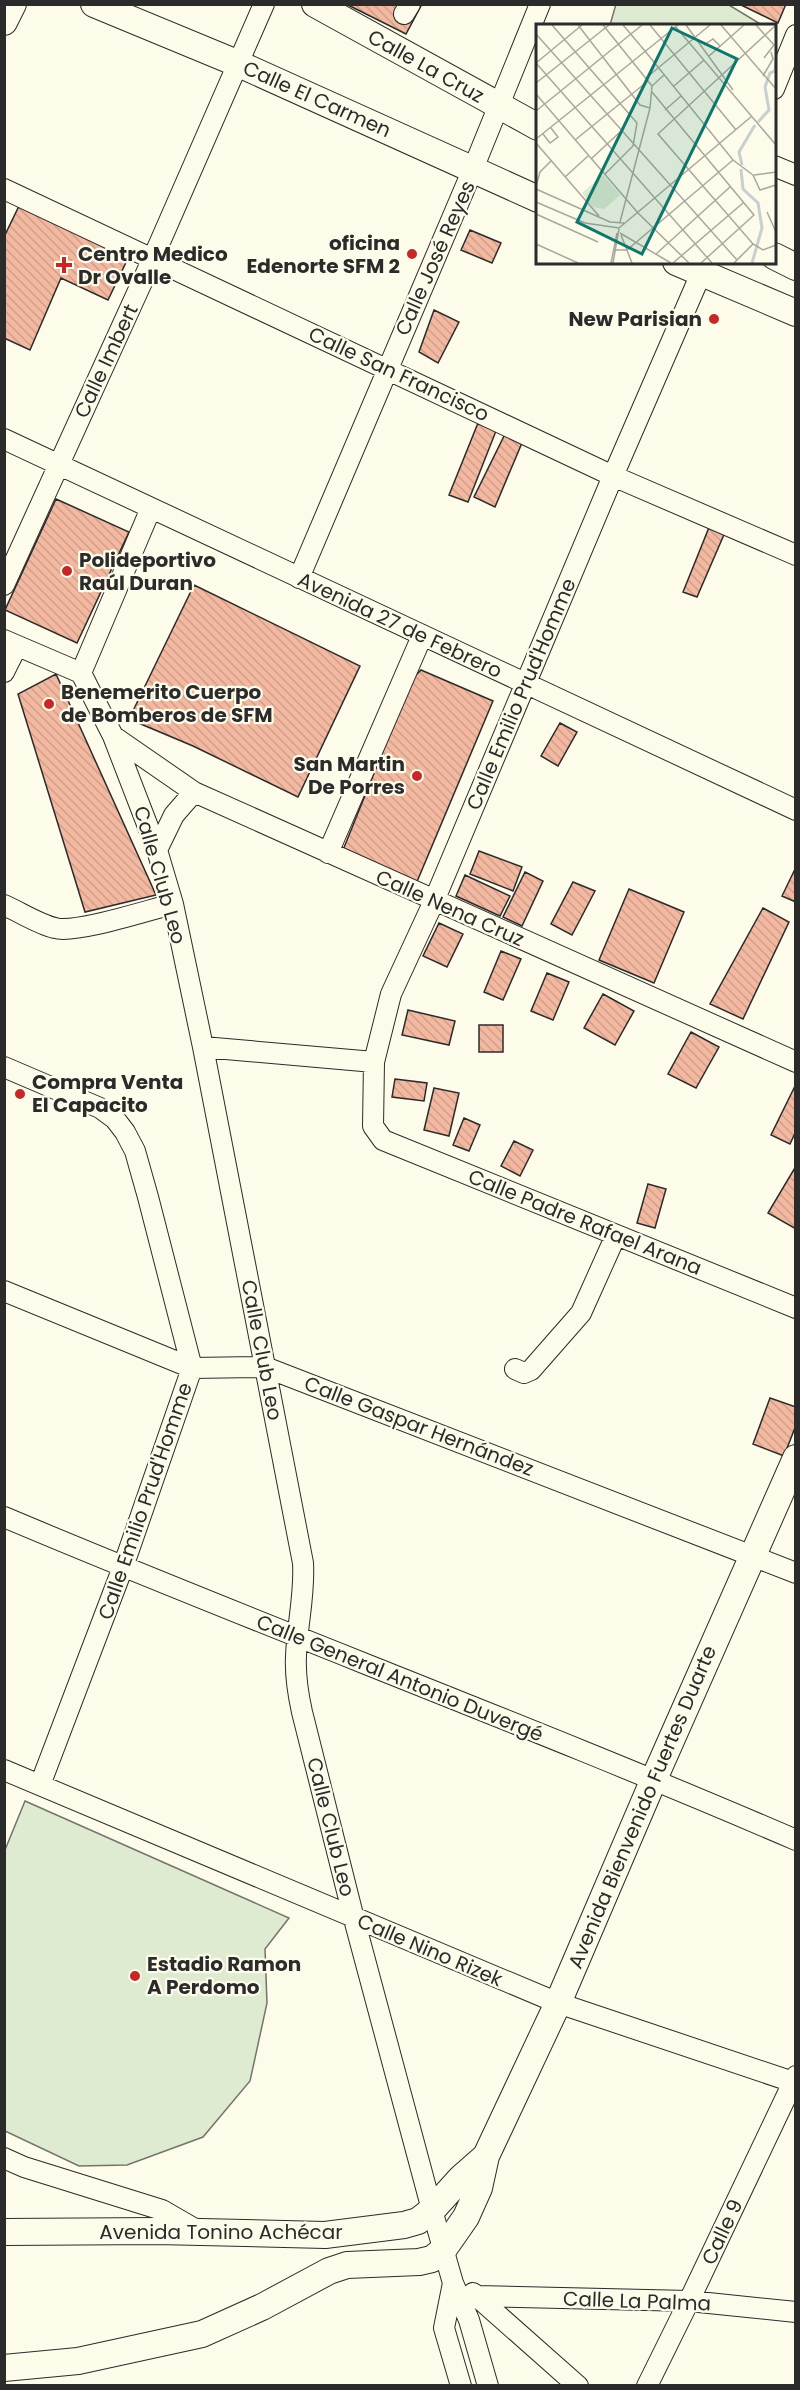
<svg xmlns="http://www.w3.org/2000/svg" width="800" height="2390" font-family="Poppins,sans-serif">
<defs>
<pattern id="building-back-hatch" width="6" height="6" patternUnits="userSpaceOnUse" patternTransform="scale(1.5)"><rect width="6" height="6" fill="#f2b8a0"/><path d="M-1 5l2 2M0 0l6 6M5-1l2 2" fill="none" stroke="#d09e8a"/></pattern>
</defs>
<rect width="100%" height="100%" fill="#fdfbea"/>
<path fill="#deebd1" stroke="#74746e" stroke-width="1.5" d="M616,4L729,5L762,25H610Z
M25,1801L289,1918L265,1949L267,2003L250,2081L203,2137L127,2165L79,2166L5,2131V1850Z"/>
<path fill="url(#building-back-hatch)" stroke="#2b2b2b" stroke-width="1.5" d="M346,4H422L406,34Z
M739,4H786L778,23Z
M19,206L131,252L108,300L61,278L30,350L4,338V237Z
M470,230L501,243L492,263L461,250Z
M434,310L459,322L438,363L419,352Z
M478,423L496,431L468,502L449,495Z
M507,430L524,438L495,507L474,497Z
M56,499L129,532L77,643L5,610Z
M710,525L726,530L697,597L683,592Z
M194,585L360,666L298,797L193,746L129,719Z
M421,670L493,701L416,884L343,850L412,679Z
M56,674L156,895L85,912L18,694Z
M560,723L577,732L558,766L541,756Z
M479,851L522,867L513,891L470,874Z
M796,867V902L782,896Z
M525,872L543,881L522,926L503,917Z
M465,875L510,896L500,916L456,896Z
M573,882L595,891L572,935L551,924Z
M629,889L684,912L654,983L599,960Z
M763,908L789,922L743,1019L710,1004Z
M439,923L463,934L447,967L423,956Z
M501,951L521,959L503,1000L484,992Z
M547,973L569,982L553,1020L531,1011Z
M603,994L634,1011L615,1045L584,1028Z
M408,1010L455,1021L449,1045L402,1035Z
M479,1025H503V1052H479Z
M691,1032L719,1047L696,1088L668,1074Z
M395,1079L427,1083L424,1101L392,1097Z
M796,1084V1131L790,1144L771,1135Z
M434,1088L459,1093L449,1136L424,1130Z
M464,1118L480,1125L469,1151L453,1145Z
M514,1141L533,1150L520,1176L501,1166Z
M796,1166V1229L768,1213Z
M648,1184L666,1189L655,1228L637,1223Z
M770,1398L796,1407V1425L784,1456L753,1444Z"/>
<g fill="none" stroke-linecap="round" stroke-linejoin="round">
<defs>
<path id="minor" d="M404,14L410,4
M774,89L796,35
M774,166L796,175
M4,189L613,476L796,555
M706,262L613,476L434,901L391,994L374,1062L373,1126L383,1140L796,1308
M4,439L796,810
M299,578L473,169L540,4
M4,585L153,258L264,4
M4,640L81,673
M4,672L17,646
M81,673L113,736L157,850L173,904L203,1047L303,1563C305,1595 297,1625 296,1656C295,1675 298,1694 302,1712L354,1919L432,2210L453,2283L469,2320L488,2386
M81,673L151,508
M113,736L194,792L796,1062
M157,850L174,815L194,792
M328,853L422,636
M4,905C20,912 38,924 55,928C76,934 148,910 173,904
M203,1047L374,1062
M4,1067L100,1108L115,1119L125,1132L135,1151L148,1197L192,1368L123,1567L40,1785
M4,1291L192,1368L265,1367L796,1573
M515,1369L524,1373L531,1370L581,1313L616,1235
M4,1517C267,1628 534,1727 796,1840
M4,1770L558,2003L796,2083
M4,2158L24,2167L162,2210L200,2232
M453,2283L444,2328L461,2386
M473,2293L578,2386
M478,2296L689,2301L796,2312
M647,2386L689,2301L796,2076"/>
<path id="major" d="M94,4L239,64L538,199
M315,4L538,127
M4,22L13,4
M774,256L796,267
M676,262L796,313
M4,2232L157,2231L325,2235L404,2225L418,2221L432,2210L461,2178L486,2156
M4,2368L78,2361L202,2334L262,2307L329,2271L347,2265L419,2262L432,2259L443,2250L466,2217L479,2188L486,2156L558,2003L654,1779L796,1458"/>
</defs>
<use href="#minor" stroke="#2b2b2b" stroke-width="22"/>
<use href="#major" stroke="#2b2b2b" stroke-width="28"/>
<use href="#minor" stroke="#fdfbea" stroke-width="20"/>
<use href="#major" stroke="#fdfbea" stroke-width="26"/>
</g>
<g fill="#c62828" stroke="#fdfbea" stroke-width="2">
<circle cx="412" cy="254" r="6"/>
<path d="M61 256h6v6h6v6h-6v6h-6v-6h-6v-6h6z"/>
<circle cx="714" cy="319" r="6"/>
<circle cx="67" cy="571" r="6"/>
<circle cx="49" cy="704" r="6"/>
<circle cx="417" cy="776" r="6"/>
<circle cx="20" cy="1094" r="6"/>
<circle cx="135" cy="1976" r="6"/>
</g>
<g text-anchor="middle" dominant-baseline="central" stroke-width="4.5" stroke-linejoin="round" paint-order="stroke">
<g font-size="20" fill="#2b2b2b" stroke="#fdfbea">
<text transform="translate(426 66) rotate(29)">Calle La Cruz</text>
<text transform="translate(317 99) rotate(24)">Calle El Carmen</text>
<text transform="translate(435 258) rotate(-66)">Calle José Reyes</text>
<text transform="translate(106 361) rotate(-65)">Calle Imbert</text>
<text transform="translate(399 374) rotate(25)">Calle San Francisco</text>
<text transform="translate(400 625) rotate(25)">Avenida 27 de Febrero</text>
<text transform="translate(521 694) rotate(-67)">Calle Emilio Prud'Homme</text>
<text transform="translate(160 875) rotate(74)">Calle Club Leo</text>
<text transform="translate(450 908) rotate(24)">Calle Nena Cruz</text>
<text transform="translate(585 1222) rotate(22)">Calle Padre Rafael Arana</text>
<text transform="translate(262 1350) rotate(79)">Calle Club Leo</text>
<text transform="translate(419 1426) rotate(21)">Calle Gaspar Hernández</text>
<text transform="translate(145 1501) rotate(-71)">Calle Emilio Prud'Homme</text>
<text transform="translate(400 1678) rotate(22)">Calle General Antonio Duvergé</text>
<text transform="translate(642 1807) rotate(-67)">Avenida Bienvenido Fuertes Duarte</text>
<text transform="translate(331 1827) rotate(76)">Calle Club Leo</text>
<text transform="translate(430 1950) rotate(23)">Calle Nino Rizek</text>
<text x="221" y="2232">Avenida Tonino Achécar</text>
<text transform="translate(722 2232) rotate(-65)">Calle 9</text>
<text transform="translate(637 2301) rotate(2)">Calle La Palma</text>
</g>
<g font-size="20" font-weight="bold" fill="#2b2b2b" stroke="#fdfbea" text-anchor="start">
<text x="400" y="243" text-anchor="end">oficina<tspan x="400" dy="23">Edenorte SFM 2</tspan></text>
<text x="78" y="254">Centro Medico<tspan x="78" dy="23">Dr Ovalle</tspan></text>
<text x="702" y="319" text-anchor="end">New Parisian</text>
<text x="79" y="560">Polideportivo<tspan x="79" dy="23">Raúl Duran</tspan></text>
<text x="61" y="692">Benemerito Cuerpo<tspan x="61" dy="23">de Bomberos de SFM</tspan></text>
<text x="405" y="764" text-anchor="end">San Martin<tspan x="405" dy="23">De Porres</tspan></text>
<text x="32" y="1082">Compra Venta<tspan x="32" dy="23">El Capacito</tspan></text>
<text x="147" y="1964">Estadio Ramon<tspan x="147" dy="23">A Perdomo</tspan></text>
</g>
</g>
<g transform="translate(536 24)">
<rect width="240" height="240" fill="#fdfbea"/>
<path d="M67,151L84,171L68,185L57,183L46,169Z" fill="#deebd1"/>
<path fill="none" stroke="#c7d0d0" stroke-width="3" d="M222,98L233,86L229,63L234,49L239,47L240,35M206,141L203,128L219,101M205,145L207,165L222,179L226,204L216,239"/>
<path fill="none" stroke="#a9a89e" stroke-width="1.5" d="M16,1L101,99L97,122L69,150M42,1L104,81L114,84M67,1L116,62M87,1L109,27M114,1L200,106M150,1L197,66M185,1L240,65M220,1L238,21L228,34M240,1L122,110L217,220L227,226L240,221M139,2L240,121M0,10L201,236M168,21L177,15L184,22M109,27L197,136L217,151M173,32L208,1M0,39L176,239M0,39L46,1M227,52L237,35L235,28M110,54L174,1M0,59L73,1M138,62L168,36M116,68L218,191L165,239M0,70L102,189L153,239M129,86L145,72M0,87L106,1M7,110L14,119L22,113L15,104M0,115L142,1M39,116L112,57M0,119L63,192M55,135L84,108M217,151L224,166L240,161M218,151L240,148M29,153L52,132M0,162L4,148L15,137M0,165L74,198L88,199M0,178L49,199L83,204L216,92M231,188L240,208M0,190L62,218M84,198L114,84L116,62L128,51M84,209L135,239M85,211L96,239M0,220L42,239M77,226H91L197,136M120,230L194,163M75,239L81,209M77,239L83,205M137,239L207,179M198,239L217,220"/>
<path fill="#0f766e" fill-opacity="0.15" stroke="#0f766e" stroke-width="3" d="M136,4L201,35L106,230L41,198Z"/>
<rect width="240" height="240" fill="none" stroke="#2b2b2b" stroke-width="3"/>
</g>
<rect width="800" height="2390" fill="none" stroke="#2b2b2b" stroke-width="12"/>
</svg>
